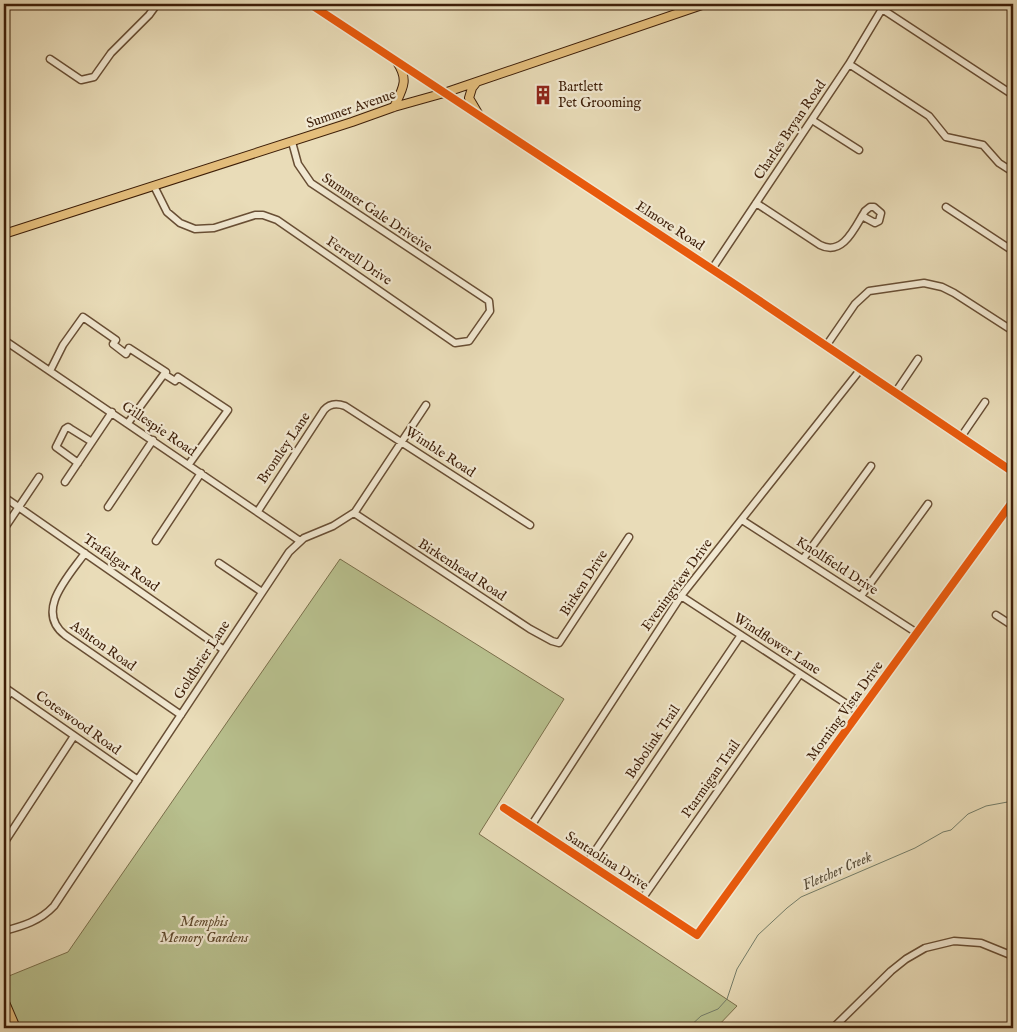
<svg xmlns="http://www.w3.org/2000/svg" width="1017" height="1032" font-family="'IM FELL English',serif">
<rect width="100%" height="100%" fill="#e9dcb8"/>
<filter id="stains"><feTurbulence type="fractalNoise" baseFrequency=".004" numOctaves="4"/><feColorMatrix values="0 0 0 0 .2 0 0 0 0 .09 0 0 0 0 .02 0 0 0 .5 -.17"/></filter>
<radialGradient id="worn" r=".72"><stop offset=".6" stop-color="#630" stop-opacity="0"/><stop offset="1" stop-color="#630" stop-opacity=".3"/></radialGradient>
<path fill="#b8c08e" stroke="#7a6f4b" d="M340,559L564,699L479,834L737,1006L716,1028H16L4,1000V978L68,952Z"/>
<g fill="none" stroke-linecap="round" stroke-linejoin="round">
<path stroke="#747d69" stroke-width="1" d="M688,1028L701,1016L718,1009L727,999L737,969L758,935L787,908L801,897L915,848L943,832L951,830L968,814L986,806L1013,801"/>
<defs>
<path id="minor" d="M310,4L736,285L1013,472
M882,9L1013,95
M50,59L81,80L94,77L111,53L149,15L157,4
M849,64L929,116L946,137L983,145L999,163L1013,172
M812,120L859,150
M154,186L167,212L180,223L195,229L214,228L255,215H263L277,220L455,343L469,341L490,311L489,301L311,183L298,164L292,142
M756,203L820,245C843,257 855,227 865,211L870,207H874L881,213L879,221L875,223L862,216
M946,207L1013,251
M712,269L849,64L885,4
M4,340L300,541
M826,346L855,304L869,291L924,283L942,287L954,293L1013,331
M50,371L63,345L83,317L116,340L113,344L126,354L129,348L166,372L164,374L175,381L178,377L228,410L189,464
M895,393L918,359
M128,423L164,374
M961,437L985,402
M78,463L56,447L65,429L68,427L71,429L92,442
M65,482L112,412
M4,497L224,650
M108,507L153,440
M258,511L324,410C330,403 337,403 345,406L530,525
M354,513L530,629L552,641L559,643L629,537
M742,520L917,633
M4,529L39,477
M156,541L201,473
M85,553C69,576 34,611 65,635L181,715
M803,559L871,466
M219,563L262,592
M681,596L859,712
M861,596L928,504
M996,615L1013,626
M4,687L138,780
M4,701L10,692
M504,808L697,935L1013,501
M531,826L681,596L860,370
M4,843L74,736
M587,863L741,635
M642,899L800,674
M4,931C23,926 40,921 54,906L289,552L304,538L333,526L355,512L426,405
M833,1028L891,971L906,959L925,948L954,941L981,943L1013,956"/>
<path id="major" d="M476,83L472,88L469,98L479,115
M394,107C403,88 409,80 397,62
M4,234L352,122L394,107L444,93L705,4
M4,1000L16,1028"/>
</defs>
<use href="#minor" stroke="#684e34" stroke-width="9"/>
<use href="#major" stroke="#3d1e08" stroke-width="10"/>
<use href="#minor" stroke="#f1e8d1" stroke-width="6"/>
<use href="#major" stroke="#e4be7c" stroke-width="8"/>
<defs>
<path id="cycleway" d="M310,4L736,285L1013,472
M504,808L697,935L1013,501"/>
</defs>
<use href="#cycleway" stroke="#f1e8d1" stroke-width="11"/>
<use href="#cycleway" stroke="#e8590c" stroke-width="8"/>
</g>
<defs>
<symbol id="building-bare" viewBox="-9 -9 18 18"><path d="M-4-6H4V6H1V3H-1V6H-4ZM-2.5-4.3h1.7v1.8h-1.7ZM.8-4.3h1.7v1.8H.8ZM-2.5-1h1.7V.8h-1.7ZM.8-1h1.7V.8H.8Z" fill="#8f2418" stroke="#f1e8d1" stroke-width="2.5" paint-order="stroke"/></symbol>
</defs>
<g fill-rule="evenodd">
<use href="#building-bare" x="529" y="81" width="28" height="28"/>
</g>
<g text-anchor="middle" dominant-baseline="central" stroke-width="4.5" stroke-linejoin="round" paint-order="stroke">
<g font-size="14" fill="#3d1e08" stroke="#f1e8d1" text-anchor="start">
<text x="558" y="87">Bartlett<tspan x="558" dy="16">Pet Grooming</tspan></text>
</g>
<g font-size="14" fill="#3d1e08" stroke="#f1e8d1">
<text transform="translate(351 109) rotate(-19)">Summer Avenue</text>
<text transform="translate(790 130) rotate(-56)">Charles Bryan Road</text>
<text transform="translate(377 213) rotate(34)">Summer Gale Driveive</text>
<text transform="translate(670 226) rotate(33)">Elmore Road</text>
<text transform="translate(359 261) rotate(34)">Ferrell Drive</text>
<text transform="translate(159 429) rotate(34)">Gillespie Road</text>
<text transform="translate(284 448) rotate(-56)">Bromley Lane</text>
<text transform="translate(440 452) rotate(33)">Wimble Road</text>
<text transform="translate(121 563) rotate(35)">Trafalgar Road</text>
<text transform="translate(837 566) rotate(33)">Knollfield Drive</text>
<text transform="translate(462 570) rotate(33)">Birkenhead Road</text>
<text transform="translate(584 583) rotate(-57)">Birken Drive</text>
<text transform="translate(677 585) rotate(-54)">Eveningview Drive</text>
<text transform="translate(777 644) rotate(33)">Windflower Lane</text>
<text transform="translate(103 646) rotate(35)">Ashton Road</text>
<text transform="translate(202 660) rotate(-57)">Goldbrier Lane</text>
<text transform="translate(845 711) rotate(-54)">Morning Vista Drive</text>
<text transform="translate(78 723) rotate(35)">Coteswood Road</text>
<text transform="translate(653 742) rotate(-56)">Bobolink Trail</text>
<text transform="translate(711 779) rotate(-55)">Ptarmigan Trail</text>
<text transform="translate(607 861) rotate(33)">Santaolina Drive</text>
</g>
<g font-size="14" font-style="italic" fill="#5c462a" stroke="#f1e8d1">
<text x="204" y="922">Memphis<tspan x="204" dy="16">Memory Gardens</tspan></text>
</g>
<g font-size="15" font-style="italic" fill="#584d39" stroke="#f1e8d1">
<text transform="translate(837 871) rotate(-24)">Fletcher Creek</text>
</g>
</g>
<rect width="1017" height="1032" fill="none" stroke="#e9dcb8" stroke-width="20"/>
<rect x="5" y="5" width="1007" height="1022" fill="none" stroke="#3d1e08" stroke-width="2.5"/>
<rect x="10" y="10" width="997" height="1012" fill="none" stroke="#3d1e08"/>
<rect width="100%" height="100%" filter="url(#stains)"/>
<rect width="100%" height="100%" fill="url(#worn)"/>
</svg>
